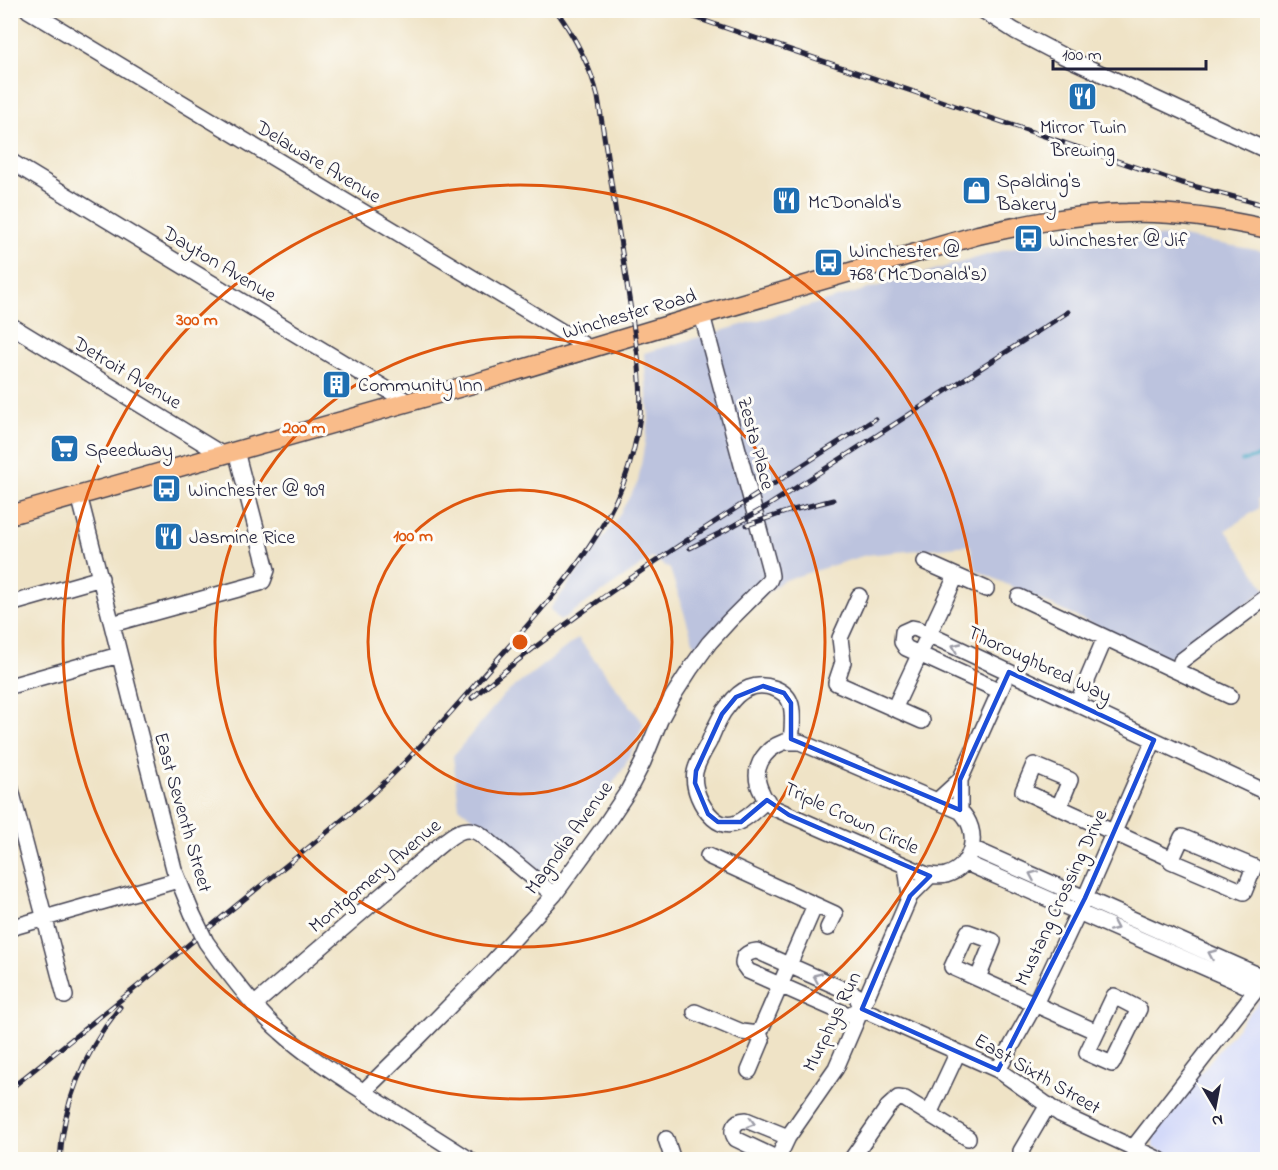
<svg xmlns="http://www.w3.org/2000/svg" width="1278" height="1170" font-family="'Indie Flower',sans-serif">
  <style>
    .built { fill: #d3d9f9 }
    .industrial { fill: #bcc3de }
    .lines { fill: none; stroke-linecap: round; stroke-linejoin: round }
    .stream { stroke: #49aec8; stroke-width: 3 }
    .minor-casing { stroke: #413f50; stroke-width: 18 }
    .major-casing { stroke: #413f50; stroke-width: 21 }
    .minor { stroke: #fff; stroke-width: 15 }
    .major { stroke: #f9bc8a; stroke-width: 18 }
    .rail-casing { stroke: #22223b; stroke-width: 5 }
    .rail { stroke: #fdfcf7; stroke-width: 3; stroke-dasharray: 9; stroke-linecap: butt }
    .minor-bridge-casing { stroke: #413f50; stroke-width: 18; stroke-linecap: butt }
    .minor-bridge { stroke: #fff; stroke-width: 15 }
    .oneway { stroke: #9c9ca7 }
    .marked { fill: none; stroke: #1d4ed8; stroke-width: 4.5; stroke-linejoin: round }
    .ring { fill: none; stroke: #de560e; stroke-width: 3 }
    .labels { text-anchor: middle; stroke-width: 6; stroke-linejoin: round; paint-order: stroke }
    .poi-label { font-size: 20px; fill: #22223b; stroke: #fdfcf7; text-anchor: start }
    .street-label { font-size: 20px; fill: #22223b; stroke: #fdfcf7 }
    .centre { fill: #de560e; stroke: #fdfcf7; stroke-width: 3 }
    .ring-label { font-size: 18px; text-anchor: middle; font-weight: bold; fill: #de560e; stroke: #fdfcf7; stroke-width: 6; stroke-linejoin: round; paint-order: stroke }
  </style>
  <rect width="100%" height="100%" fill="#fdfcf7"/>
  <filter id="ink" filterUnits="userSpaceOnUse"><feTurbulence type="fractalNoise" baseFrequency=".0167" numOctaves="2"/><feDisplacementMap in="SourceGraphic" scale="12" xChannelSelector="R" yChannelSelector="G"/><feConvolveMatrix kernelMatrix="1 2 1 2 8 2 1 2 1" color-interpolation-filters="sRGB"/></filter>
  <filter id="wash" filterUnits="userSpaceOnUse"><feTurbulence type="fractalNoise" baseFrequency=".008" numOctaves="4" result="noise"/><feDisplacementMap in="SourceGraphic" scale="24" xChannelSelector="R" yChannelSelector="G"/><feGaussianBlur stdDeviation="1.35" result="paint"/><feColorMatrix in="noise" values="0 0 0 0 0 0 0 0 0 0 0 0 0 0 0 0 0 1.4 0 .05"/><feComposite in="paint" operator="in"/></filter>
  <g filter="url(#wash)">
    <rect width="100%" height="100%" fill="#efe3c6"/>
    <path class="built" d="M1267 991V1159H1179L1153 1148V1131Z"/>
    <path class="industrial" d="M1110 236 1182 237 1267 252V497L1257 499 1259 508 1226 530 1266 590 1167 659 976 570 970 545 866 555 782 581 696 650 670 569 652 558 560 621 550 609 615 522 638 482 649 419 644 353 1015 247 1065 240Z
      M578 638 644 724 625 766 547 878 459 807 453 756 504 695Z"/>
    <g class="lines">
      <path class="stream" d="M1242 461 1268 454"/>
    </g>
  </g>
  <g filter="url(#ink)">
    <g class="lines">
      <defs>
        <path id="minor" d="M28 10 589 348
          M982 10 1015 31 1061 55 1268 151
          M10 161 408 402
          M10 325 223 455
          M79 495 174 869 192 913
          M925 562 986 589
          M859 596 840 638 843 662 836 683 922 721
          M1019 597 1230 696
          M10 604 101 578
          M112 624 260 583 263 581 267 570 236 451
          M1181 661 1268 596
          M10 686 119 655
          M1000 691 906 648 902 642 903 632 912 628 917 629 1268 793
          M1077 704 1105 638
          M894 709 956 576
          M784 742H800L960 811C981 830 974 867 946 875 940 877 933 875 927 875L774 808C770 804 764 799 762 793 750 771 762 750 784 742Z
          M960 780 1004 682
          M10 786 65 996
          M767 800C751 813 733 836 713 818 701 807 692 787 695 772 697 762 704 751 709 742 714 730 719 716 728 706 733 699 741 691 749 688 764 682 787 689 791 705 794 717 792 730 791 742
          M937 801 960 780V811
          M1059 807 1070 780 1034 765 1023 791 1172 859 1171 861 1244 892 1254 867 1182 837 1172 859
          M972 848 1265 978
          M708 856 835 914 828 928
          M964 862 1256 990
          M906 866 910 896 931 875
          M10 928 178 880
          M224 967C242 990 259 1013 281 1032 305 1054 332 1071 358 1088 395 1113 433 1136 470 1160
          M978 978 993 941 968 932 952 967 1097 1032
          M1114 996 1139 1009 1112 1064 1087 1053Z
          M254 1005 434 850C447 840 463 822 480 834L554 895
          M862 1009 848 1015 748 971 743 964C743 955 748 952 757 951L856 995 862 1009 998 1070 1060 1114 1160 1160
          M695 1012 742 1032 759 1034
          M998 1070 1035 1004 1085 898 1154 740
          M749 1071 762 1040 759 1034 815 905
          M363 1092 420 1036 489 966 554 895 606 824 628 791 643 762 660 720 673 696 691 668 709 643 730 620 769 581 771 576 770 570 702 315
          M929 1114 958 1052
          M666 1139 673 1160
          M1133 1148 1260 985
          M778 1158 788 1137 836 1068 910 896
          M780 1160 736 1139C729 1130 735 1120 746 1120L788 1137
          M851 1160 888 1107 898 1098 905 1099 968 1138
          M1023 1160 1021 1151 1048 1105"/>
        <path id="major" d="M10 515 476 383 688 319 978 235C1027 224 1076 214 1127 213 1174 211 1222 219 1268 229"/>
      </defs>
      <use href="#minor" class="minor-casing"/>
      <use href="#major" class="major-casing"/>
      <use href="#minor" class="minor"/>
      <use href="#major" class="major"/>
      <defs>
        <path id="rail" d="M673 10 1182 183 1268 206
          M747 525 789 511 833 500
          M690 548 724 531 766 507 1068 312
          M472 698C535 644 602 597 671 551 738 506 806 463 875 419
          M10 1089C90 1025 169 961 248 896 289 863 332 830 372 794 416 754 455 707 495 662 543 608 595 553 623 484 631 463 637 439 640 416 642 397 640 376 638 356L598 97C590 65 575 37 556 10
          M60 1160C63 1103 85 1051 120 1007"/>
      </defs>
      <use href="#rail" class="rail-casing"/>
      <use href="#rail" class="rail"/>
      <defs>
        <path id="minor-bridge" d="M192 913 206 942 224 967"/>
      </defs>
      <use href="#minor-bridge" class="minor-bridge-casing"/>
      <use href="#minor-bridge" class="minor-bridge"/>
    </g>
    <defs><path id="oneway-chevron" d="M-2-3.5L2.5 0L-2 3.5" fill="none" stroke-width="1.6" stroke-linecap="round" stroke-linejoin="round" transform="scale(1.5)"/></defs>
    <g class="oneway">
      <use href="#oneway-chevron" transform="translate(956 647) rotate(-155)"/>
      <use href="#oneway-chevron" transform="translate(1033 875) rotate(-156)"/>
      <use href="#oneway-chevron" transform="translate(1114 927) rotate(24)"/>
      <use href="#oneway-chevron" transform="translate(1212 954) rotate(-156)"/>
      <use href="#oneway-chevron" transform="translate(817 977) rotate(-156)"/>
      <use href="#oneway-chevron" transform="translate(751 1123) rotate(16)"/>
    </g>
  </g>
  <path class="marked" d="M1009 672 1154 740 1085 898 998 1070 862 1009 910 896 930 876 789 815 767 800 741 822H718L708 814 695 783 696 771 722 714 736 697 763 686 784 693 791 703V739L960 810V780Z"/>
  <g class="ring">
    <circle cx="520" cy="642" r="152"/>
    <circle cx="520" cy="642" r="305"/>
    <circle cx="520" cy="642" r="457"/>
  </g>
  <defs>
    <symbol id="restaurant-square" viewBox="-11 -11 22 22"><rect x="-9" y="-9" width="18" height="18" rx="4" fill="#1f6fb2" stroke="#fdfcf7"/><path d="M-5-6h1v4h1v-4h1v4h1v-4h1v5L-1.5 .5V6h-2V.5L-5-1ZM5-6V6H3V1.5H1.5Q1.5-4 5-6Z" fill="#fff"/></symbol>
    <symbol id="shop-square" viewBox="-11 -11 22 22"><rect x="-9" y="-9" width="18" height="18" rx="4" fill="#1f6fb2" stroke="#fdfcf7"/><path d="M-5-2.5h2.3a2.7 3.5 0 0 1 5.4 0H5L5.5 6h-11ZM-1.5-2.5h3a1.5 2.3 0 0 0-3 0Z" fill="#fff"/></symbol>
    <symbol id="bus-square" viewBox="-11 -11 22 22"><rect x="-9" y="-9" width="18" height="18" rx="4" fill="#1f6fb2" stroke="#fdfcf7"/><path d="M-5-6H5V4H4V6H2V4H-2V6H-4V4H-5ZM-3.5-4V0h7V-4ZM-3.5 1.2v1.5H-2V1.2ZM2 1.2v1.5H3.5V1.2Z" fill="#fff"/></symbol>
    <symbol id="building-square" viewBox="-11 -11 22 22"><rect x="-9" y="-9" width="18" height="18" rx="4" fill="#1f6fb2" stroke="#fdfcf7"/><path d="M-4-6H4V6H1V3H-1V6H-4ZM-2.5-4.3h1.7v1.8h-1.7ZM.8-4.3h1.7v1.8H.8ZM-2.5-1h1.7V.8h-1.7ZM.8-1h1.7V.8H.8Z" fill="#fff"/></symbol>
    <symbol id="supermarket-square" viewBox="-11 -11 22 22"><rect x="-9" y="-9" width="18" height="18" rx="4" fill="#1f6fb2" stroke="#fdfcf7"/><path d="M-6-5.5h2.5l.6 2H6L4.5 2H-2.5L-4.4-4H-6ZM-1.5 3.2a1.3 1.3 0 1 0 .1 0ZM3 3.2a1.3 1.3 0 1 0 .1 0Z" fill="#fff"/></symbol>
  </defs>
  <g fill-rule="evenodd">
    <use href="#restaurant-square" x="1066" y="80" width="33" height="33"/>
    <use href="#shop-square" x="960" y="174" width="33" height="33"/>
    <use href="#restaurant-square" x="770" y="184" width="33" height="33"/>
    <use href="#bus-square" x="1012" y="222" width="33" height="33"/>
    <use href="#bus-square" x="812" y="246" width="33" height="33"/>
    <use href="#building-square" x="320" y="368" width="33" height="33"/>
    <use href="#supermarket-square" x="48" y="432" width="33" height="33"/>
    <use href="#bus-square" x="150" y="472" width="33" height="33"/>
    <use href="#restaurant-square" x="152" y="520" width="33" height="33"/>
  </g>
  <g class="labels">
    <g class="poi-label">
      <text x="1083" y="133" text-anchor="middle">Mirror Twin<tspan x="1083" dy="23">Brewing</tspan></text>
      <text x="997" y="187">Spalding's<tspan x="997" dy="23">Bakery</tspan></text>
      <text x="808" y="208">McDonald's</text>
      <text x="1049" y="246">Winchester @ Jif</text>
      <text x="849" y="257">Winchester @<tspan x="849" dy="23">768 (McDonald's)</tspan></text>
      <text x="358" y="391">Community Inn</text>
      <text x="85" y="456">Speedway</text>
      <text x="188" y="496">Winchester @ 909</text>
      <text x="189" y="543">Jasmine Rice</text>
    </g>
    <g class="street-label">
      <text transform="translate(319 161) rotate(31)" y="7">Delaware Avenue</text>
      <text transform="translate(220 263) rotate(31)" y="7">Dayton Avenue</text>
      <text transform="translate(629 313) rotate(-16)" y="7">Winchester Road</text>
      <text transform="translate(128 372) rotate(31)" y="7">Detroit Avenue</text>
      <text transform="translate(757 443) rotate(75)" y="7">Zesta Place</text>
      <text transform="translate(1040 663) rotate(25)" y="7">Thoroughbred Way</text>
      <text transform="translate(184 812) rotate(74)" y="7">East Seventh Street</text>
      <text transform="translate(852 817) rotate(25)" y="7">Triple Crown Circle</text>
      <text transform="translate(568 837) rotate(-54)" y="7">Magnolia Avenue</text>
      <text transform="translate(374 875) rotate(-40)" y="7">Montgomery Avenue</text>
      <text transform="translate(1060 897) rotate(-65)" y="7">Mustang Crossing Drive</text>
      <text transform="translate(831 1021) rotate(-64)" y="7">Murphys Run</text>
      <text transform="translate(1038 1073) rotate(30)" y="7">East Sixth Street</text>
    </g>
  </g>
  <circle cx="520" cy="642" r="9" class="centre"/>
  <g class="ring-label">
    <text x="197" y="325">300 m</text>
    <text x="304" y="433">200 m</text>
    <text x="413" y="541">100 m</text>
  </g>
  <rect width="1278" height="1170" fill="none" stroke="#fdfcf7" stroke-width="36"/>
  <g transform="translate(1215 1107) rotate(170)" stroke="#fdfcf7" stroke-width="4.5" paint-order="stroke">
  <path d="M0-4.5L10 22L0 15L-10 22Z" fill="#22223b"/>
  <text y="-9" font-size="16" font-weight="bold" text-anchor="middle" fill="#22223b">N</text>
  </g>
  <path d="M1053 60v9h153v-9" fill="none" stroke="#22223b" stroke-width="3"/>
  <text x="1062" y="60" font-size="18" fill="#22223b" stroke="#fdfcf7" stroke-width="4.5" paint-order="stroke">100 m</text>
</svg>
